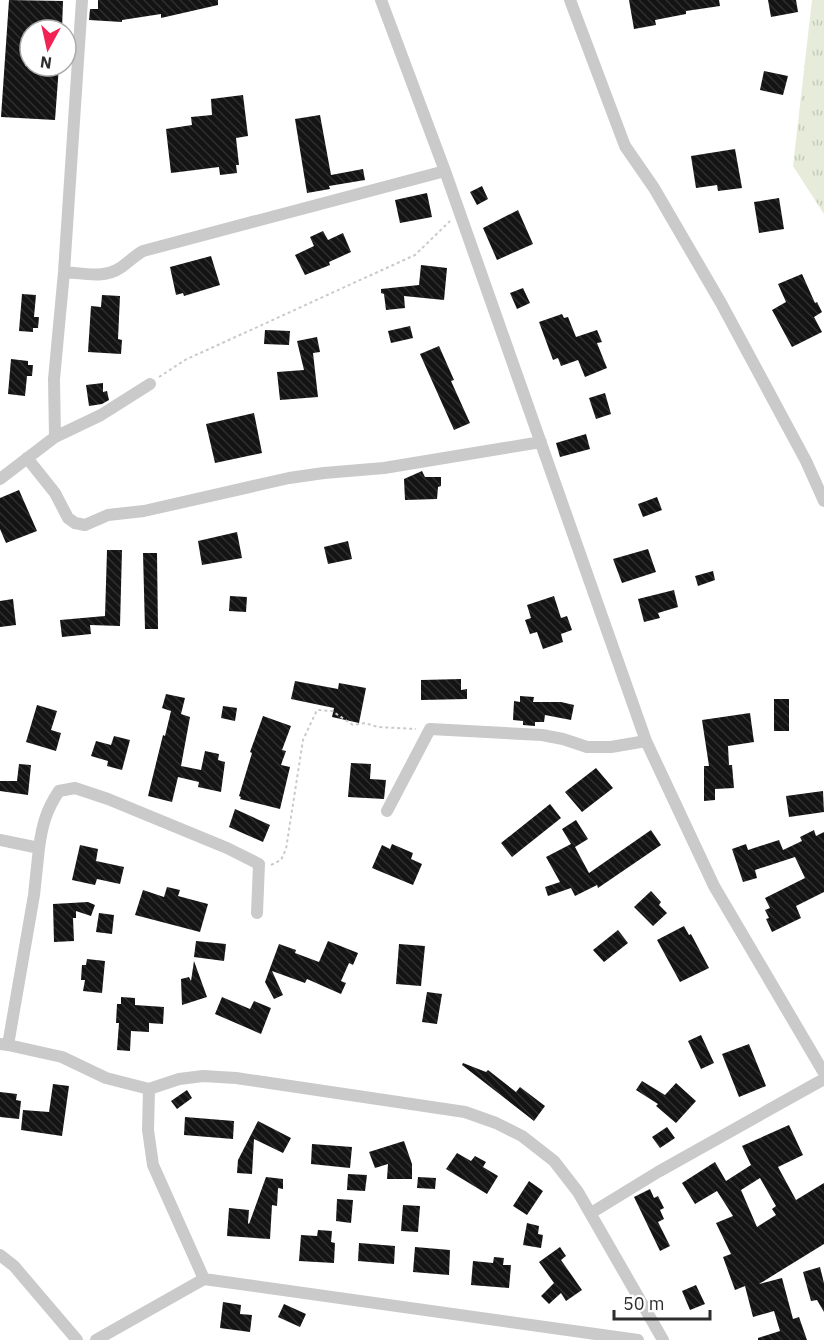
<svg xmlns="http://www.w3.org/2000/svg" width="824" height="1340" font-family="'IBM Plex Sans',sans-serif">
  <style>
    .grass { fill: url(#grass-tufts) }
    .building { fill: url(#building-back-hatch); fill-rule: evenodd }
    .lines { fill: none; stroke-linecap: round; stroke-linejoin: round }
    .path { stroke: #cacaca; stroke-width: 2; stroke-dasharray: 3 3; stroke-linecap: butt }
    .minor { stroke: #cacaca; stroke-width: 12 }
  </style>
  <defs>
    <pattern id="grass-tufts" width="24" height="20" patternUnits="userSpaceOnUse" patternTransform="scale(1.5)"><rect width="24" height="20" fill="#e6ecd9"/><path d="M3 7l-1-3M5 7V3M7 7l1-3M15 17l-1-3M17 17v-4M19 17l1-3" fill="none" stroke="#c6cbbb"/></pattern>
    <pattern id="building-back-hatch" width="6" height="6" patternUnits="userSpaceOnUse" patternTransform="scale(1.5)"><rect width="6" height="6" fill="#141414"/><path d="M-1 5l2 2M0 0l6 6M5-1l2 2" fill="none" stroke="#2e2e2e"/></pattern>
  </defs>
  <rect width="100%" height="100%" fill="#fff"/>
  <path class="grass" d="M812 0H824V214L793 166Z"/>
  <path class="building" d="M9 0 63 1 62 30H27L25 66H59L55 120 1 117Z
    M98 0H218V5L161 18V14L122 20V22L89 20 90 9H98Z
    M629 0H719L720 6 686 11V14L655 20 656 25 634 29Z
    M768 0H796L798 12 771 17Z
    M764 71 788 76 783 95 760 90Z
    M243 95 248 136 236 138 239 165H236L237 173 220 175 219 167 171 173 166 129 192 125 191 117 212 115 211 99Z
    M320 115 331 175 363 169 365 180 329 186 330 189 307 193 295 119Z
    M735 149 742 188 718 191 717 185 696 188 691 156Z
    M482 186 488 199 477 205 470 192Z
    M427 193 432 217 400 223 395 200Z
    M779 198 784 229 759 233 754 202Z
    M518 210 533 244 497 260 483 228Z
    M323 231 328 240 343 233 351 252 329 262 330 265 305 275 295 255 314 246 310 237Z
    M211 256 220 285 184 296 183 293 176 295 170 267Z
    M421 265 447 268 444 300 404 296 405 308 386 310 384 294 381 293V289L419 285Z
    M802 274 815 303 817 302 822 312 814 317 822 332 792 347 772 310 786 302 778 284Z
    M523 288 530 303 517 309 510 293Z
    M22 294 36 295 34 317H39L38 328H33V332L19 331Z
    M102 295 120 296 118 339 122 340 121 354 88 352 91 306 101 307Z
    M562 314 564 318 568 317 576 337 597 330 602 342 597 343 607 368 585 377 578 360 561 366 558 358 553 360 539 322Z
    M410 326 413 338 391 343 388 331Z
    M265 330 290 331 289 345 264 344Z
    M317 337 320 352 313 353 318 397 280 400 277 372 304 370 297 341Z
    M439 346 454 380 451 381 470 423 454 430 420 354Z
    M11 359 28 361V365H33L32 376H27L25 396 8 394Z
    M103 383V392L107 391 109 400 102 404 89 406 86 385Z
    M605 393 611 414 596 419 589 398Z
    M254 413 262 453 215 463 206 424Z
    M586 434 590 449 560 457 556 443Z
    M422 471 425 477H441V486L438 487 437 499 405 500 404 479Z
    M19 490 37 531 6 543 0 529V498Z
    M657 497 662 510 643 517 638 504Z
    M237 532 242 558 202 565 198 541Z
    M348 541 352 559 328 564 324 547Z
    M648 549 656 572 622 583 613 559Z
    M107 550H122L120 626 90 625 91 634 62 637 60 620 105 616Z
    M143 553H157L158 629H145Z
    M713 571 715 580 698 586 695 576Z
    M674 590 678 607 658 613 660 618 644 622 638 599Z
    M230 596 247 597 246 612 229 611Z
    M554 596 561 618 567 616 572 630 561 634 563 642 543 649 537 632 530 634 525 620 531 618 527 605Z
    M13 599 16 625 0 627V601Z
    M461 679V690L467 689V699L421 700V680Z
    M295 681 338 689 339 683 366 688 359 723 332 717 334 708 291 699Z
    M166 694 185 698 181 714 190 717 181 766 201 770 205 751 219 754 218 760 225 762 221 792 198 787 199 782 178 777 172 802 148 796 163 735 165 736 171 711 162 708Z
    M520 696 534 697 533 702H561L574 705 571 720 545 715 544 722H535V726L523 725V721L513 720 514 701 520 702Z
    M774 699H789V731H774Z
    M37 705 57 711 51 730 61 733 56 751 26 742Z
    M223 706 237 708 235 721 221 718Z
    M750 713 754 742 728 746 729 765H732L734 788 715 789V800L704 801V766H709L702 720Z
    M263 716 291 726 282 750 286 751 281 765 290 767 280 809 240 799 241 797 239 796 252 753 250 752Z
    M114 736 130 740 122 770 107 766 108 761 91 756 96 741 111 745Z
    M351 763 371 764 370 779 386 780 384 799 348 797Z
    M19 764 31 765 28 795 0 791V781H17Z
    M596 768 613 788 582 812 565 792Z
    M823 791 824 812 789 817 786 796Z
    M550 804 561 818 512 857 501 843Z
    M235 809 270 825 263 842 229 827Z
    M576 820 588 839 575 847 589 873 651 830 661 845 598 888 597 885 575 896 571 888 548 896 545 887 560 882 546 857 571 844 562 829Z
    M814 830 816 836 824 832V892L796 906 801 918 772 932 766 919 769 918 765 910 770 908 765 898 805 878 795 857 755 870 757 878 743 882 732 849 746 844 748 850 779 840 783 850 802 841 800 837Z
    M392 844 413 853 411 859 422 864 413 885 372 868 382 845 390 849Z
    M80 845 98 849 96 861 124 867 120 884 97 879 95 885 72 880Z
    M167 887 180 890 178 896 208 904 200 932 135 915 143 890 164 897Z
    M651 891 661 902 659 905 667 913 653 926 634 907Z
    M88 902 95 905 91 916 76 911V918H73L74 941 54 942 53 904Z
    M99 913 114 915 112 934 96 932Z
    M684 926 689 935 691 934 709 968 680 982 657 940Z
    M618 930 628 943 604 962 593 950Z
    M196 941 226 944 224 961 194 957Z
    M328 941 358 953 353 965 349 963 341 981 346 983 341 994 307 979 305 983 272 971 283 995 274 999 265 982 279 944 296 950 295 953 319 962Z
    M399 944 425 946 421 986 396 984Z
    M87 959 105 961 102 993 83 991 85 980H81L82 965H86Z
    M194 961 207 997 182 1005 181 979 189 977 191 981Z
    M427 992 442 994 437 1024 422 1022Z
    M121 997 135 998V1005L164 1007 163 1024 149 1023V1032L131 1031 130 1051 117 1050 119 1023H116L117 1004H121Z
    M222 997 250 1009 254 1001 271 1008 261 1034 215 1014Z
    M701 1035 714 1063 701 1069 688 1041Z
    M749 1044 766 1086 739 1097 722 1054Z
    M463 1063 486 1072 488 1070 516 1092 520 1087 545 1106 534 1121 462 1065Z
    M642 1081 665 1095 676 1083 696 1101 676 1123 656 1106 658 1104 636 1090Z
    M53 1084 69 1086 62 1136 21 1130 23 1110 49 1112Z
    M187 1090 192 1098 177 1109 171 1101Z
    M0 1092 17 1094 16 1100 21 1101 19 1119 0 1117Z
    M185 1117 234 1121 233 1139 184 1135Z
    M258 1121 291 1138 283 1153 254 1139 252 1174 237 1173 238 1160Z
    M789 1125 803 1155 778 1167 796 1200 824 1183V1244L759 1284 782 1278 793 1319 799 1317 807 1340H758V1338L780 1331 774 1311 753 1317 745 1286 735 1290 723 1257 731 1254 716 1223 733 1216 717 1191 695 1204 682 1183 715 1162 726 1181 751 1165 742 1146ZM760 1178 776 1206 772 1209 776 1215 757 1227 741 1190Z
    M667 1127 675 1138 660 1148 652 1137Z
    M404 1141 412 1164V1179H387L388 1164 375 1168 369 1152Z
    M312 1144 352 1147 350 1168 311 1164Z
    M457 1153 471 1161 475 1156 486 1162 483 1167 498 1176 487 1194 446 1169Z
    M348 1174 367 1175 365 1191 347 1190Z
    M266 1177 283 1179V1189L278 1188 277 1206 272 1205 270 1239 227 1236 229 1208 249 1210 248 1223 249 1224Z
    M418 1177 436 1178 435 1189 417 1188Z
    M529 1181 543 1191 527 1215 513 1206Z
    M650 1189 654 1198 658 1196 664 1208 660 1210 664 1219 658 1222 670 1246 660 1251 634 1197Z
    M337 1199 353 1200 351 1223 336 1221Z
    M403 1205 420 1206 418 1232 401 1231Z
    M527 1223 539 1226 538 1234 543 1235 541 1248 523 1245Z
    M318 1230 332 1231 331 1242 335 1243 334 1263 299 1261 301 1235 317 1236Z
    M359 1243 395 1246 394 1264 358 1261Z
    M415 1247 450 1250 449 1275 413 1272Z
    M560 1247 566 1256 561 1260 582 1290 566 1301 561 1293 549 1304 541 1296 554 1283 539 1262Z
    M494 1257 504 1258 503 1265H511L509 1288 471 1285 473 1261 493 1263Z
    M820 1267 824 1283V1312L817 1300 811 1301 803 1272Z
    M696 1285 705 1304 690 1310 682 1291Z
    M223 1302 241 1305 240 1314 252 1315 250 1332 220 1328Z
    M284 1304 306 1314 300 1327 278 1317Z"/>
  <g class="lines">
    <path class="path" d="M159 377 185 360 415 255 450 221
      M271 865 281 860 286 849 303 740 317 710 332 711 353 725 365 723 378 727 416 729"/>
    <path class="minor" d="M381 0 445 171 646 741 714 886 824 1073
      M570 0 625 146 654 188 721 303 806 461 824 501
      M64 272C82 273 104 279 120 268 128 263 134 256 143 251L445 171
      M55 437 101 415 150 384
      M27 458 55 493 68 518 75 523 85 525 108 515 144 511 289 478 324 473 384 468 541 442
      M0 479 55 437 54 379 64 272 82 0
      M387 811 430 729 542 735 563 739 587 747H611L646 741
      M0 840 39 848 34 895 8 1045 0 1044
      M39 848C42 826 46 810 59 791L75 788 108 799 227 848 259 864 257 913
      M8 1045 62 1057 106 1078 149 1089 179 1079 203 1076 236 1078 465 1112 496 1123 522 1136 554 1161 578 1192 663 1340
      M149 1089 148 1130 153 1165 204 1279 638 1340
      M591 1213 658 1172 824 1079
      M0 1255 14 1266 77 1340
      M96 1340 204 1279"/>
  </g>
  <g transform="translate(48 48) rotate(188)"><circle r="28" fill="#ffffff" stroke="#ababab" stroke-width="1.5"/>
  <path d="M0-4.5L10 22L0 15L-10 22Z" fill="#f12354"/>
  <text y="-9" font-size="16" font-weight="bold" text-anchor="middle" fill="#2d2d2d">N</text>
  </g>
  <path d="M614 1310v9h96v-9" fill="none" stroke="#2d2d2d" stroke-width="3"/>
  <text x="623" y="1310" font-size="18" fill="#2d2d2d" stroke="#ffffff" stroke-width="4.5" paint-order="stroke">50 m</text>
</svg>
